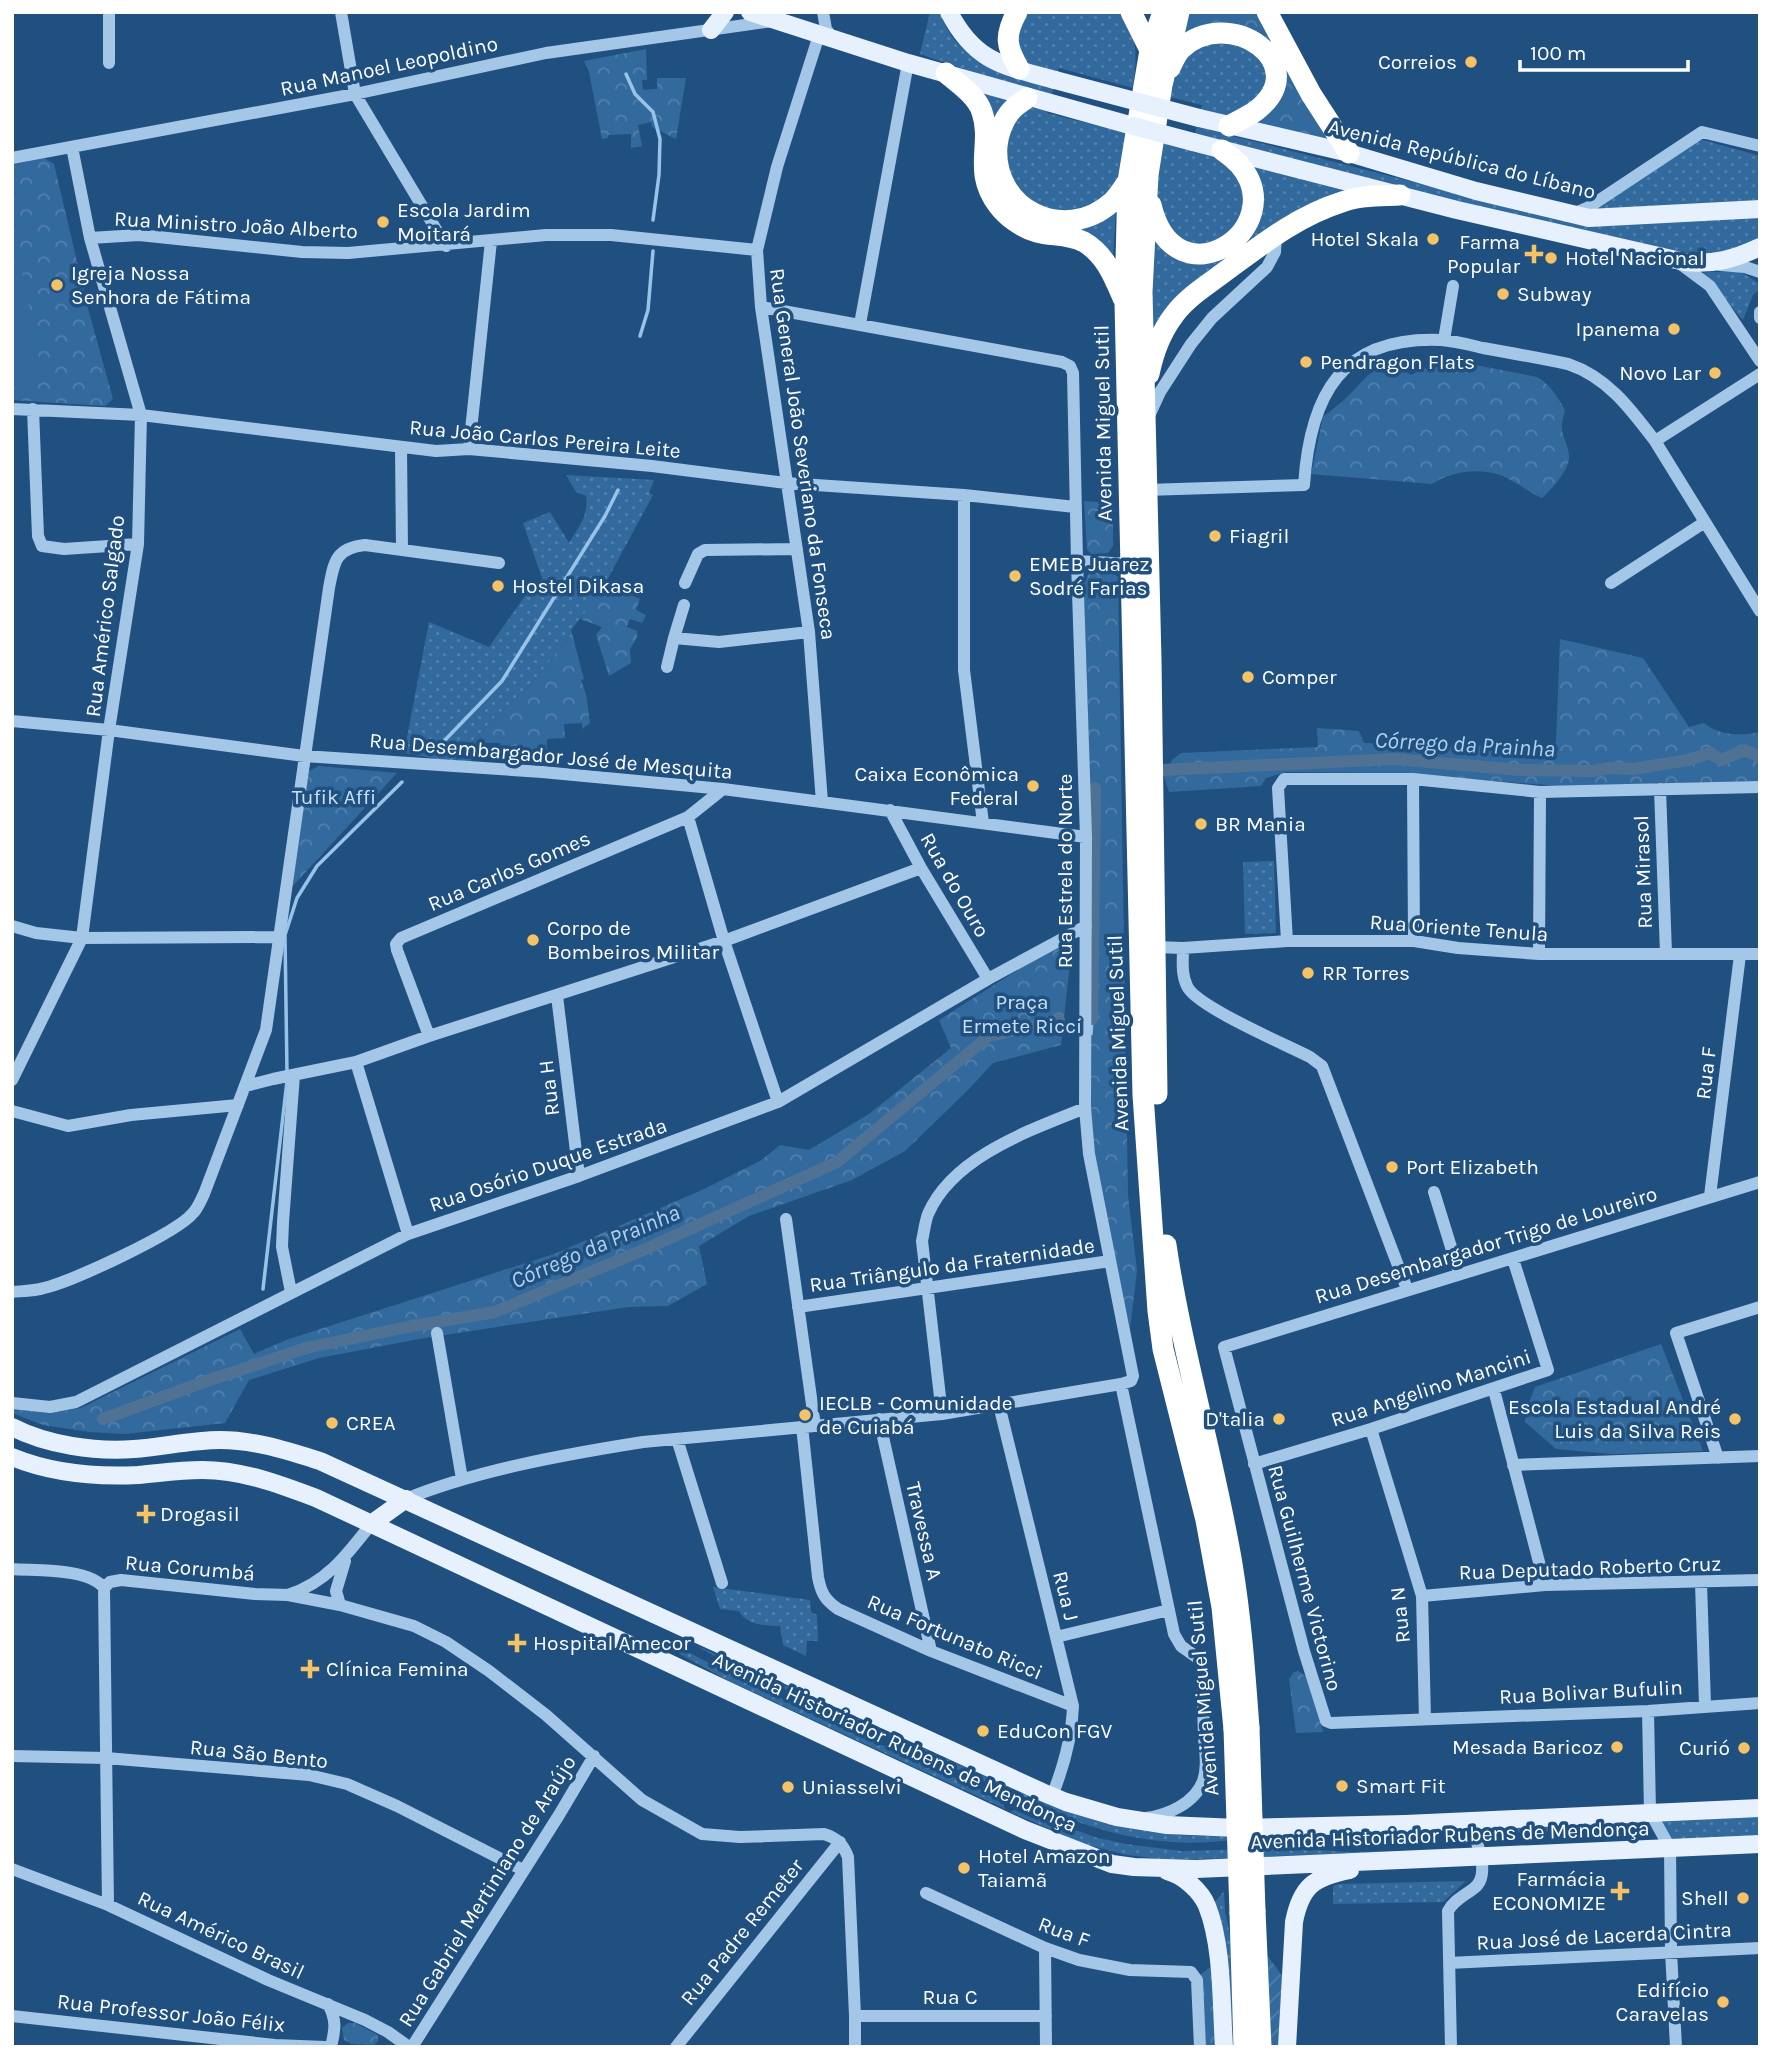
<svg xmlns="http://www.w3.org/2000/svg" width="1772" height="2059" font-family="Karla,sans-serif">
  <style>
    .grass { fill: url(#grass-dots) }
    .forest { fill: url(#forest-crowns) }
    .garden { fill: url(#garden-furrows) }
    .pitch { fill: #336a9d }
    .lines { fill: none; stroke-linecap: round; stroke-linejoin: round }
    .stream { stroke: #98c3e9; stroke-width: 3.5 }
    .canal { stroke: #4f7294; stroke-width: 12 }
    .minor { stroke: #a5c7e7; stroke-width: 12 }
    .major { stroke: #e7f1fd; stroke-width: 18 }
    .highway { stroke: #fff; stroke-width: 21 }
    .major-bridge { stroke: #e7f1fd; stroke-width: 18 }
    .highway-bridge { stroke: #fff; stroke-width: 21 }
    .poi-dot { fill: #f5c265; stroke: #20507f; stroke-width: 2.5 }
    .labels { text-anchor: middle; stroke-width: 7; stroke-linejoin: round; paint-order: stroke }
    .poi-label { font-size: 21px; fill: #fff; stroke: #20507f; text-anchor: start }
    .street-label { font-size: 21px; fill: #fff; stroke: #20507f }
    .park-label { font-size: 21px; fill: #c8e0f6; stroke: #20507f }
    .water-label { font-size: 23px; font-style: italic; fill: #b0d1ef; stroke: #20507f }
  </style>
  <defs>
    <pattern id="grass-dots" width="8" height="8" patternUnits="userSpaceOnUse" patternTransform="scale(1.75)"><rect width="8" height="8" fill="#336a9d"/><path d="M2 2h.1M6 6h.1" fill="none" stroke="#5280ac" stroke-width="1.8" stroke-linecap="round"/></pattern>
    <pattern id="forest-crowns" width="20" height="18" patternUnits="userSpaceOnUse" patternTransform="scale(1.75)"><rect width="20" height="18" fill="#336a9d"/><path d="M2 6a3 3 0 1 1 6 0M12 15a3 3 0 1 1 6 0" fill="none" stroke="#5280ac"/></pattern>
    <pattern id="garden-furrows" width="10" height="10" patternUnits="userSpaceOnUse" patternTransform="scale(1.75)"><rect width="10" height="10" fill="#336a9d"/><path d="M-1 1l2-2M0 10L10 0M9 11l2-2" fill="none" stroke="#5280ac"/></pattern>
  </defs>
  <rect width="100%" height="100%" fill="#20507f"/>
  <path class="grass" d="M930 12H940C956 64 1008 75 1054 87L1051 96 1004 83 920 54Z
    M1026 12H1124C1138 41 1137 57 1133 88L1059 68 1057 74C1019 64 1002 51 1026 12Z
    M1235 39 1263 56 1268 81 1254 104 1226 117 1201 111 1202 105 1169 97C1179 48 1188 47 1235 39Z
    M968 85 1013 100 993 132 1025 216 1116 207 1113 260 1018 219Z
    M1027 108 1048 109 1047 113 1126 133 1116 186 1086 213H1046L1004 176 1005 135Z
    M1197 127 1570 222 1760 214V238L1719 255 1666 253 1194 136Z
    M1703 140 1760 156V200L1590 210 1693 142Z
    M1162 143 1215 153 1242 179 1244 220 1218 247 1182 246 1154 199Z
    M1247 160 1359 192 1328 199 1151 335 1153 234 1165 248 1242 244Z
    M1708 272H1741L1760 284V289L1753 295 1743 320 1702 273Z
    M566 475 654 480 649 493 653 495 600 593 571 630 568 640 527 688 495 717 454 762 404 753 429 622 489 647 529 590 536 589 542 578 523 523 550 512 569 543C579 526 589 516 586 496L576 492Z
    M1274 861 1276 933 1245 934 1243 862Z
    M713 1587 810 1600 811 1612 817 1615 818 1641H807L806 1656 783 1645 780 1626C766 1626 746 1625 739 1611L720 1609Z
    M693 1644 1013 1789 1007 1792C990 1785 976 1774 958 1770L716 1657Z
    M684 1650C788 1705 896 1750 1002 1800L1005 1809 725 1679 678 1653Z
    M1020 1792C1070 1814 1124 1831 1180 1835 1208 1837 1237 1836 1266 1835 1248 1837 1230 1841 1211 1842 1144 1847 1082 1826 1021 1800Z
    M1015 1810 1032 1818 1038 1817 1098 1838 1126 1844 1181 1851 1285 1848 1349 1852 1412 1851 1170 1860 1127 1855 1084 1844 1010 1812Z
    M1760 1817V1837L1672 1840 1660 1823 1668 1820Z
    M1634 1822V1828L1506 1833 1501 1827Z
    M1466 1881 1443 1902 1333 1904V1886L1339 1884Z
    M1224 1891 1225 1911 1232 1944 1235 2047H1229L1215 1902Z"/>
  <path class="forest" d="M1190 12H1255L1329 141 1250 123 1267 108 1273 49 1182 39Z
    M646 49 647 80H642L643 90 657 89V78H686L676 139 652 127 651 122 638 125 642 146 631 148V134L608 135V138L602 139 589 72 584 61Z
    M44 158 54 164 89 312 113 399 105 406 12 400V165Z
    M1465 363 1537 377C1550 384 1559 398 1565 411 1557 434 1566 435 1569 455 1571 468 1551 490 1542 498 1529 492 1516 482 1503 476 1481 467 1451 471 1432 484L1311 474 1323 417C1330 411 1337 406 1344 400 1367 380 1377 352 1411 375L1422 369Z
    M1084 501 1113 503V546L1108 553 1092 554 1087 550Z
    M1105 567 1118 577 1128 1195 1137 1271 1130 1329 1090 1134 1092 854 1084 584C1088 573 1092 568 1105 567Z
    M605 584 640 599 636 610 646 615 642 623 630 619 627 627 637 631V638L630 649 631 663 609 676 596 635 602 627 580 619Z
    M571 630 584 679 581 680 586 694 590 723 582 729V723L564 724 565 738 547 739 546 764 504 760 500 743H486L481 738 473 747 478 752 469 763 455 762 495 717 527 688 568 640Z
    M1560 639 1643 658 1689 727 1704 723C1720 736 1740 736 1760 732V781L1560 786 1384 773 1286 772 1266 778 1261 786 1169 792 1164 777 1172 760 1181 753 1318 747 1317 728 1359 731 1364 743 1534 747 1556 742Z
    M319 766 397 773 291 888 309 771Z
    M1057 945H1072L1061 1045 993 1063 968 1090 905 1151 852 1180 749 1216 699 1246 707 1284 668 1306 628 1307 419 1339 319 1358 249 1380 225 1423 125 1434 89 1432 43 1425 12 1413V1409L51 1413 81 1408 240 1329 254 1354 286 1340 554 1254 702 1190 760 1161 780 1145 809 1150 869 1114 951 1048 939 1020Z
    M1661 1344 1703 1451 1612 1454 1556 1449 1525 1422 1527 1408 1535 1387Z
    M1298 1671 1307 1677 1323 1732 1296 1733 1289 1679 1294 1672Z
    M1213 1965 1220 2047H1206L1201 1974Z
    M348 2023H355L378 2035V2041L374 2045 352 2044 344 2040 342 2028Z"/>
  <path class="garden" d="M1267 1955 1283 1977 1281 2047H1268Z"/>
  <path class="pitch" d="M20 262 42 373 12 379V264Z"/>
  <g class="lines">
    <path class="stream" d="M626 74 635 94 653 112 660 139 659 175 653 220
      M640 336 648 310 653 251
      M445 740 502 681 605 516 618 490
      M1091 1034 1092 1019
      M287 1073 285 935 297 898 317 866 402 782
      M263 1289 287 1081"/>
    <path class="canal" d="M1162 770 1395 759 1519 770 1593 771 1610 768 1633 769 1688 760 1710 753 1722 760 1744 750 1760 757
      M1088 1019H1092L1095 788
      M103 1419 204 1382 306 1348 407 1327 495 1312 648 1248 837 1162 989 1036 1059 1020"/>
    <path class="minor" d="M341 12 355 94 446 246
      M823 12 826 29 834 40
      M819 35 777 167 757 250 761 307 809 632 822 802
      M109 63V12
      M12 158 355 94 546 53 773 21
      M1573 214 1589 207 1702 132 1760 146
      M90 238 139 235 302 252 348 253 546 235H611L757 250
      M1679 263 1710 286 1760 361
      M1720 265 1745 267 1760 272
      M1760 312V318
      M860 324 908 63
      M1444 340 1453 286
      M12 409 141 415 436 451 469 449 652 466 786 483 964 495 1075 507
      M33 409 38 536 42 546 64 549 138 544
      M1149 416 1160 392 1191 344 1212 318 1267 267 1275 252 1276 234
      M1655 441 1760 374
      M401 447 402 549
      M469 449 491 241
      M1146 490 1304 485C1310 395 1341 336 1441 340 1455 341 1470 345 1483 348 1511 353 1539 358 1568 364 1607 377 1630 408 1655 441L1760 611
      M964 495V670L983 823
      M1077 561 1130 564
      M685 583 698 554 705 550 797 549
      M1611 583 1705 522
      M684 605 674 638 719 642 809 632
      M667 667 674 638
      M12 721 109 730 304 756 542 772 723 789 1086 837
      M1413 779 1414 941
      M1660 789 1666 953
      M890 810 921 868 988 979
      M688 817 724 941 778 1102
      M12 926 36 933 82 938 280 937
      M1287 941 1278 788 1284 779H1413L1540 792 1760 787
      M1155 947 1183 948 1287 941H1414L1458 948 1539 954H1760
      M1183 948C1183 960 1181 974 1187 986 1195 1006 1287 1045 1310 1057L1322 1066 1407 1289
      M1539 954 1540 792
      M557 996 579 1176
      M429 1036 397 950 396 944 401 938 688 817 723 789
      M356 1062 408 1234
      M12 1080 82 938 109 730 138 544 141 415 90 238 72 147
      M246 1086 273 1079 356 1062 429 1036 724 941 921 868
      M12 1111 68 1126 131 1115 238 1105
      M1760 1182 1224 1347 1304 1651 1326 1721 1331 1723 1648 1711 1760 1703
      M1434 1192 1459 1273
      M1710 1196 1740 955
      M786 1219 815 1426
      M12 1292C23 1291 34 1291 44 1288 71 1282 177 1233 193 1213 198 1208 201 1200 204 1194L266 1030 329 588C334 561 336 548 365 545L499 563
      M291 1292 282 1247 283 1222 294 1075
      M798 1307 1110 1261
      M437 1333 462 1479
      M1121 1384 1174 1634 1181 1646 1202 1661C1203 1686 1203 1712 1204 1737 1205 1751 1208 1767 1203 1781 1195 1803 1168 1815 1146 1818
      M1494 1390 1545 1585
      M12 1403 50 1407 76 1402 408 1234 579 1176 778 1102 988 979 1086 926
      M999 1405 1073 1706C1072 1738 1064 1766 1052 1796
      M942 1414 922 1241C924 1232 925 1222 928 1214 953 1156 1031 1130 1085 1108
      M879 1419 931 1651
      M802 1426 818 1577C821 1593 825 1600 838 1609L931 1651 1073 1706
      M1371 1429 1422 1596 1425 1719
      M677 1439 722 1583
      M1718 1458 1676 1333 1760 1307
      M1254 1464 1371 1429 1548 1370 1513 1259
      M1513 1465 1760 1456
      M406 1499C477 1470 567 1454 643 1442L942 1414 1121 1384 1131 1381 1133 1376 1089 1154 1085 1108 1086 837 1077 561 1073 373 1070 366 1062 362 761 307
      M12 1569C37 1571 88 1568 104 1588
      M1701 1583 1705 1705
      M104 1588 110 1582 121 1580 255 1594 288 1595 340 1605 414 1626 446 1642 489 1671 546 1715 642 1800 702 1834 740 1837 824 1834C837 1838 843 1844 848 1857L855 2016V2047
      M104 1588 108 1905
      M288 1595C327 1582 347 1555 371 1524
      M1422 1596 1545 1585 1760 1580
      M340 1605 336 1591 345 1561
      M1056 1637 1169 1610
      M1648 1711 1650 1812 1670 1848 1671 1951 1676 2047
      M12 1756 106 1758 309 1775 347 1784 397 1806 523 1870
      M12 1869 108 1905 268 1980 365 2020 388 2032 409 2047
      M926 1893 1045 1948 1079 1960 1130 1970 1191 1972 1197 1980 1200 2047
      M1045 1948 1046 2047
      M1449 1963 1760 1948
      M328 2004C337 2020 335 2030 331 2047
      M12 2016 275 2045 325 2047
      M855 2016H1046
      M412 2047 559 1815 594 1756
      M676 2047 840 1842
      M1451 2047 1448 1911C1454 1900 1464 1896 1473 1889 1493 1876 1475 1839 1470 1821"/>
    <path class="major" d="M750 12 908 63 1133 126
      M949 12C975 63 1005 66 1055 80
      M711 30 725 12
      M1199 118 1349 153 1476 191 1589 218 1760 209
      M1193 142 1457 210 1685 262C1714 265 1734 259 1760 247
      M12 1427C47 1445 95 1452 134 1449 162 1447 192 1440 220 1440 255 1440 288 1451 320 1461L1042 1792 1066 1802 1117 1817 1167 1825 1238 1828 1405 1824 1760 1808
      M12 1457C51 1473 97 1477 138 1475 160 1473 181 1470 202 1470 242 1470 279 1484 316 1498L1025 1830 1112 1864 1134 1867 1196 1869 1760 1844
      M371 1524 406 1499
      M1167 1871C1183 1875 1201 1891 1207 1906 1223 1946 1221 2004 1224 2047
      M1287 2047 1294 1922C1301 1886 1314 1877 1350 1870"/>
    <path class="highway" d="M1017 12C1004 36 1006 46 1019 69
      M1131 12 1150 50
      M1163 12 1150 50 1128 181 1125 303 1143 1095 1158 1311 1163 1349 1206 1520 1222 1607 1234 1729
      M1267 12 1311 94 1349 153
      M1170 68C1173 62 1176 54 1181 49 1229 4 1315 64 1257 110 1249 116 1238 121 1229 126
      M946 73C959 84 977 96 982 112 993 145 972 171 998 205 1007 217 1022 228 1037 232 1052 236 1069 234 1084 242 1105 254 1114 277 1123 298
      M1027 98C1022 102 1015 106 1011 111 1003 120 998 134 997 146 992 209 1064 245 1112 202 1118 197 1123 188 1128 181
      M1151 205C1175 307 1294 228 1239 164 1234 159 1228 154 1222 150
      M1149 374C1153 354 1161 332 1174 315 1186 298 1206 286 1223 273 1260 246 1297 216 1342 202 1360 195 1381 196 1400 195
      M1157 1094 1151 660 1142 292 1148 175 1162 85 1179 12
      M1166 1245C1182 1353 1214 1457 1232 1564 1241 1618 1245 1673 1249 1728
      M1255 1911 1261 2047
      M1240 1913 1244 2047"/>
    <path class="major-bridge" d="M1055 80 1199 118
      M1133 126 1193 142"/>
    <path class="highway-bridge" d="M1249 1728 1255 1911
      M1234 1729 1240 1913"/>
  </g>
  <g class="poi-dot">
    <circle cx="1471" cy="62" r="7"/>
    <circle cx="383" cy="222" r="7"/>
    <circle cx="1433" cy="239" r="7"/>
    <path d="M1530.5 243.5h7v7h7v7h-7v7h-7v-7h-7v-7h7z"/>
    <circle cx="1551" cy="258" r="7"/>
    <circle cx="57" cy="285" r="7"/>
    <circle cx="1503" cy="294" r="7"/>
    <circle cx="1674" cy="329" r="7"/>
    <circle cx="1306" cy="362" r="7"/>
    <circle cx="1715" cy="373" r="7"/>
    <circle cx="1215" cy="536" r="7"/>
    <circle cx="1015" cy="576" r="7"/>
    <circle cx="498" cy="586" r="7"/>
    <circle cx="1248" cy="677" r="7"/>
    <circle cx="1033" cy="786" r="7"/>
    <circle cx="1201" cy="824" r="7"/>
    <circle cx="533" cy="940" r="7"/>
    <circle cx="1308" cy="973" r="7"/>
    <circle cx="1392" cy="1167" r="7"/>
    <circle cx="805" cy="1415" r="7"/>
    <circle cx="1279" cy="1419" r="7"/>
    <circle cx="1735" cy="1419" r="7"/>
    <circle cx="332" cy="1423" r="7"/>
    <path d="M142.5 1503.5h7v7h7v7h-7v7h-7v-7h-7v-7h7z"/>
    <path d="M513.5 1632.5h7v7h7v7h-7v7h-7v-7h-7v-7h7z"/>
    <path d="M306.5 1658.5h7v7h7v7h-7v7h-7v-7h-7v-7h7z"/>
    <circle cx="983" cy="1731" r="7"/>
    <circle cx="1617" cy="1747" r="7"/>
    <circle cx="1744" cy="1748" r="7"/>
    <circle cx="1342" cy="1786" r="7"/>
    <circle cx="788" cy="1787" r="7"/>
    <circle cx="964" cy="1868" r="7"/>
    <path d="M1616.5 1880.5h7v7h7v7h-7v7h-7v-7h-7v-7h7z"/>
    <circle cx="1743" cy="1898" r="7"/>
    <circle cx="1723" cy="2002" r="7"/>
  </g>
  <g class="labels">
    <g class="poi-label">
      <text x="1457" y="69" text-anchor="end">Correios</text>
      <text x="397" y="217">Escola Jardim<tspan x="397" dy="24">Moitará</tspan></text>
      <text x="1419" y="246" text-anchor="end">Hotel Skala</text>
      <text x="1520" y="249" text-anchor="end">Farma<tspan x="1520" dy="24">Popular</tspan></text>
      <text x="1565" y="265">Hotel Nacional</text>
      <text x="71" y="280">Igreja Nossa<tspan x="71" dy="24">Senhora de Fátima</tspan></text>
      <text x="1517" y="301">Subway</text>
      <text x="1660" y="336" text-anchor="end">Ipanema</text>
      <text x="1320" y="369">Pendragon Flats</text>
      <text x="1701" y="380" text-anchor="end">Novo Lar</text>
      <text x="1229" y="543">Fiagril</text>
      <text x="1029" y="571">EMEB Juarez<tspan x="1029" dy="24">Sodré Farias</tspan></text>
      <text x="512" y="593">Hostel Dikasa</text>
      <text x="1262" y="684">Comper</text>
      <text x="1019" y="781" text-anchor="end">Caixa Econômica<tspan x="1019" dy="24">Federal</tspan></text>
      <text x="1215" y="831">BR Mania</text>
      <text x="547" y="935">Corpo de<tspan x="547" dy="24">Bombeiros Militar</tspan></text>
      <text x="1322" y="980">RR Torres</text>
      <text x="1406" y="1174">Port Elizabeth</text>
      <text x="819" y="1410">IECLB - Comunidade<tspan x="819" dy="24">de Cuiabá</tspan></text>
      <text x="1721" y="1414" text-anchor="end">Escola Estadual André<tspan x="1721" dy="24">Luis da Silva Reis</tspan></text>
      <text x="1265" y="1426" text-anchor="end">D'talia</text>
      <text x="346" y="1430">CREA</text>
      <text x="160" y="1521">Drogasil</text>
      <text x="533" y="1650">Hospital Amecor</text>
      <text x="326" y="1676">Clínica Femina</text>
      <text x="997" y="1738">EduCon FGV</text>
      <text x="1603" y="1754" text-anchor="end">Mesada Baricoz</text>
      <text x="1730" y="1755" text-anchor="end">Curió</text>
      <text x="1356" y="1793">Smart Fit</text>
      <text x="802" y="1794">Uniasselvi</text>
      <text x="978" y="1863">Hotel Amazon<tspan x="978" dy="24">Taiamã</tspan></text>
      <text x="1606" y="1886" text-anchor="end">Farmácia<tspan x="1606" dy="24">ECONOMIZE</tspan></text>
      <text x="1729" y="1905" text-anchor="end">Shell</text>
      <text x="1709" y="1997" text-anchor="end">Edifício<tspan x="1709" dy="24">Caravelas</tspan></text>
    </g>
    <g class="street-label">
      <text transform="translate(389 66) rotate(-12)" y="7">Rua Manoel Leopoldino</text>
      <text transform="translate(1462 159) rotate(14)" y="7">Avenida República do Líbano</text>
      <text transform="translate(236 225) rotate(3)" y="7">Rua Ministro João Alberto</text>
      <text transform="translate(1103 423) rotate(-91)" y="7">Avenida Miguel Sutil</text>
      <text transform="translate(545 439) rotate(5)" y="7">Rua João Carlos Pereira Leite</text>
      <text transform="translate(803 454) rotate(82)" y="7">Rua General João Severiano da Fonseca</text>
      <text transform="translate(105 616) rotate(-83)" y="7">Rua Américo Salgado</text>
      <text transform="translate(551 756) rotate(5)" y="7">Rua Desembargador José de Mesquita</text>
      <text transform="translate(509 871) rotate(-23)" y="7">Rua Carlos Gomes</text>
      <text transform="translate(1065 871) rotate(-90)" y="7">Rua Estrela do Norte</text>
      <text transform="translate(1643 872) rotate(-92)" y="7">Rua Mirasol</text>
      <text transform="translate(955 885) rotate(60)" y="7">Rua do Ouro</text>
      <text transform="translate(1459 928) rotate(4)" y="7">Rua Oriente Tenula</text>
      <text transform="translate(1118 1033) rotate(-92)" y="7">Avenida Miguel Sutil</text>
      <text transform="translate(1706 1073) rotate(-83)" y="7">Rua F</text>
      <text transform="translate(549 1088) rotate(-97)" y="7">Rua H</text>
      <text transform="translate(548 1165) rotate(-19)" y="7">Rua Osório Duque Estrada</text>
      <text transform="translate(1486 1245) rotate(-17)" y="7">Rua Desembargador Trigo de Loureiro</text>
      <text transform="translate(952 1265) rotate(-8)" y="7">Rua Triângulo da Fraternidade</text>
      <text transform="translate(1431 1388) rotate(-18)" y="7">Rua Angelino Mancini</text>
      <text transform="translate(924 1531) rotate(77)" y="7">Travessa A</text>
      <text transform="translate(190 1568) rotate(5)" y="7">Rua Corumbá</text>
      <text transform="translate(1590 1568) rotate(-2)" y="7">Rua Deputado Roberto Cruz</text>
      <text transform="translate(1305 1578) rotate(75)" y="7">Rua Guilherme Victorino</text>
      <text transform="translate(1066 1596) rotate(76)" y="7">Rua J</text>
      <text transform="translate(1400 1615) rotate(-96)" y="7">Rua N</text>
      <text transform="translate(955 1637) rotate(23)" y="7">Rua Fortunato Ricci</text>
      <text transform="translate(1591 1692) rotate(-3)" y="7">Rua Bolivar Bufulin</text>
      <text transform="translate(1203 1698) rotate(-95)" y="7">Avenida Miguel Sutil</text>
      <text transform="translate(895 1742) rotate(25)" y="7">Avenida Historiador Rubens de Mendonça</text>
      <text transform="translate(259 1754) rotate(6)" y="7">Rua São Bento</text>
      <text transform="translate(1450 1835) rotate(-2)" y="7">Avenida Historiador Rubens de Mendonça</text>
      <text transform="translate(487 1891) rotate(-58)" y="7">Rua Gabriel Mertiniano de Araújo</text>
      <text transform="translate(742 1932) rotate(-51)" y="7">Rua Padre Remeter</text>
      <text transform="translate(1064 1932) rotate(20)" y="7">Rua F</text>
      <text transform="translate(221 1935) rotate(25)" y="7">Rua Américo Brasil</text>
      <text transform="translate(1604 1936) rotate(-3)" y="7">Rua José de Lacerda Cintra</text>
      <text x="950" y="2004">Rua C</text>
      <text transform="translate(171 2013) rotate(6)" y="7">Rua Professor João Félix</text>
    </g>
    <g class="park-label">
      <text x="334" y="804">Tufik Affi</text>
      <text x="1022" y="1009">Praça<tspan x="1022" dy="24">Ermete Ricci</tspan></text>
    </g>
    <g class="water-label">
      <text transform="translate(1465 744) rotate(3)" y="8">Córrego da Prainha</text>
      <text transform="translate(595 1246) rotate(-23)" y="8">Córrego da Prainha</text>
    </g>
  </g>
  <rect width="1772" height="2059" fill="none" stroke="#ffffff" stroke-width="28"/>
  <path d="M1520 60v10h168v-10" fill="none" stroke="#ffffff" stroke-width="3.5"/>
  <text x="1530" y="60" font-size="21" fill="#ffffff" stroke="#20507f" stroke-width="5" paint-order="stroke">100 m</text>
</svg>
